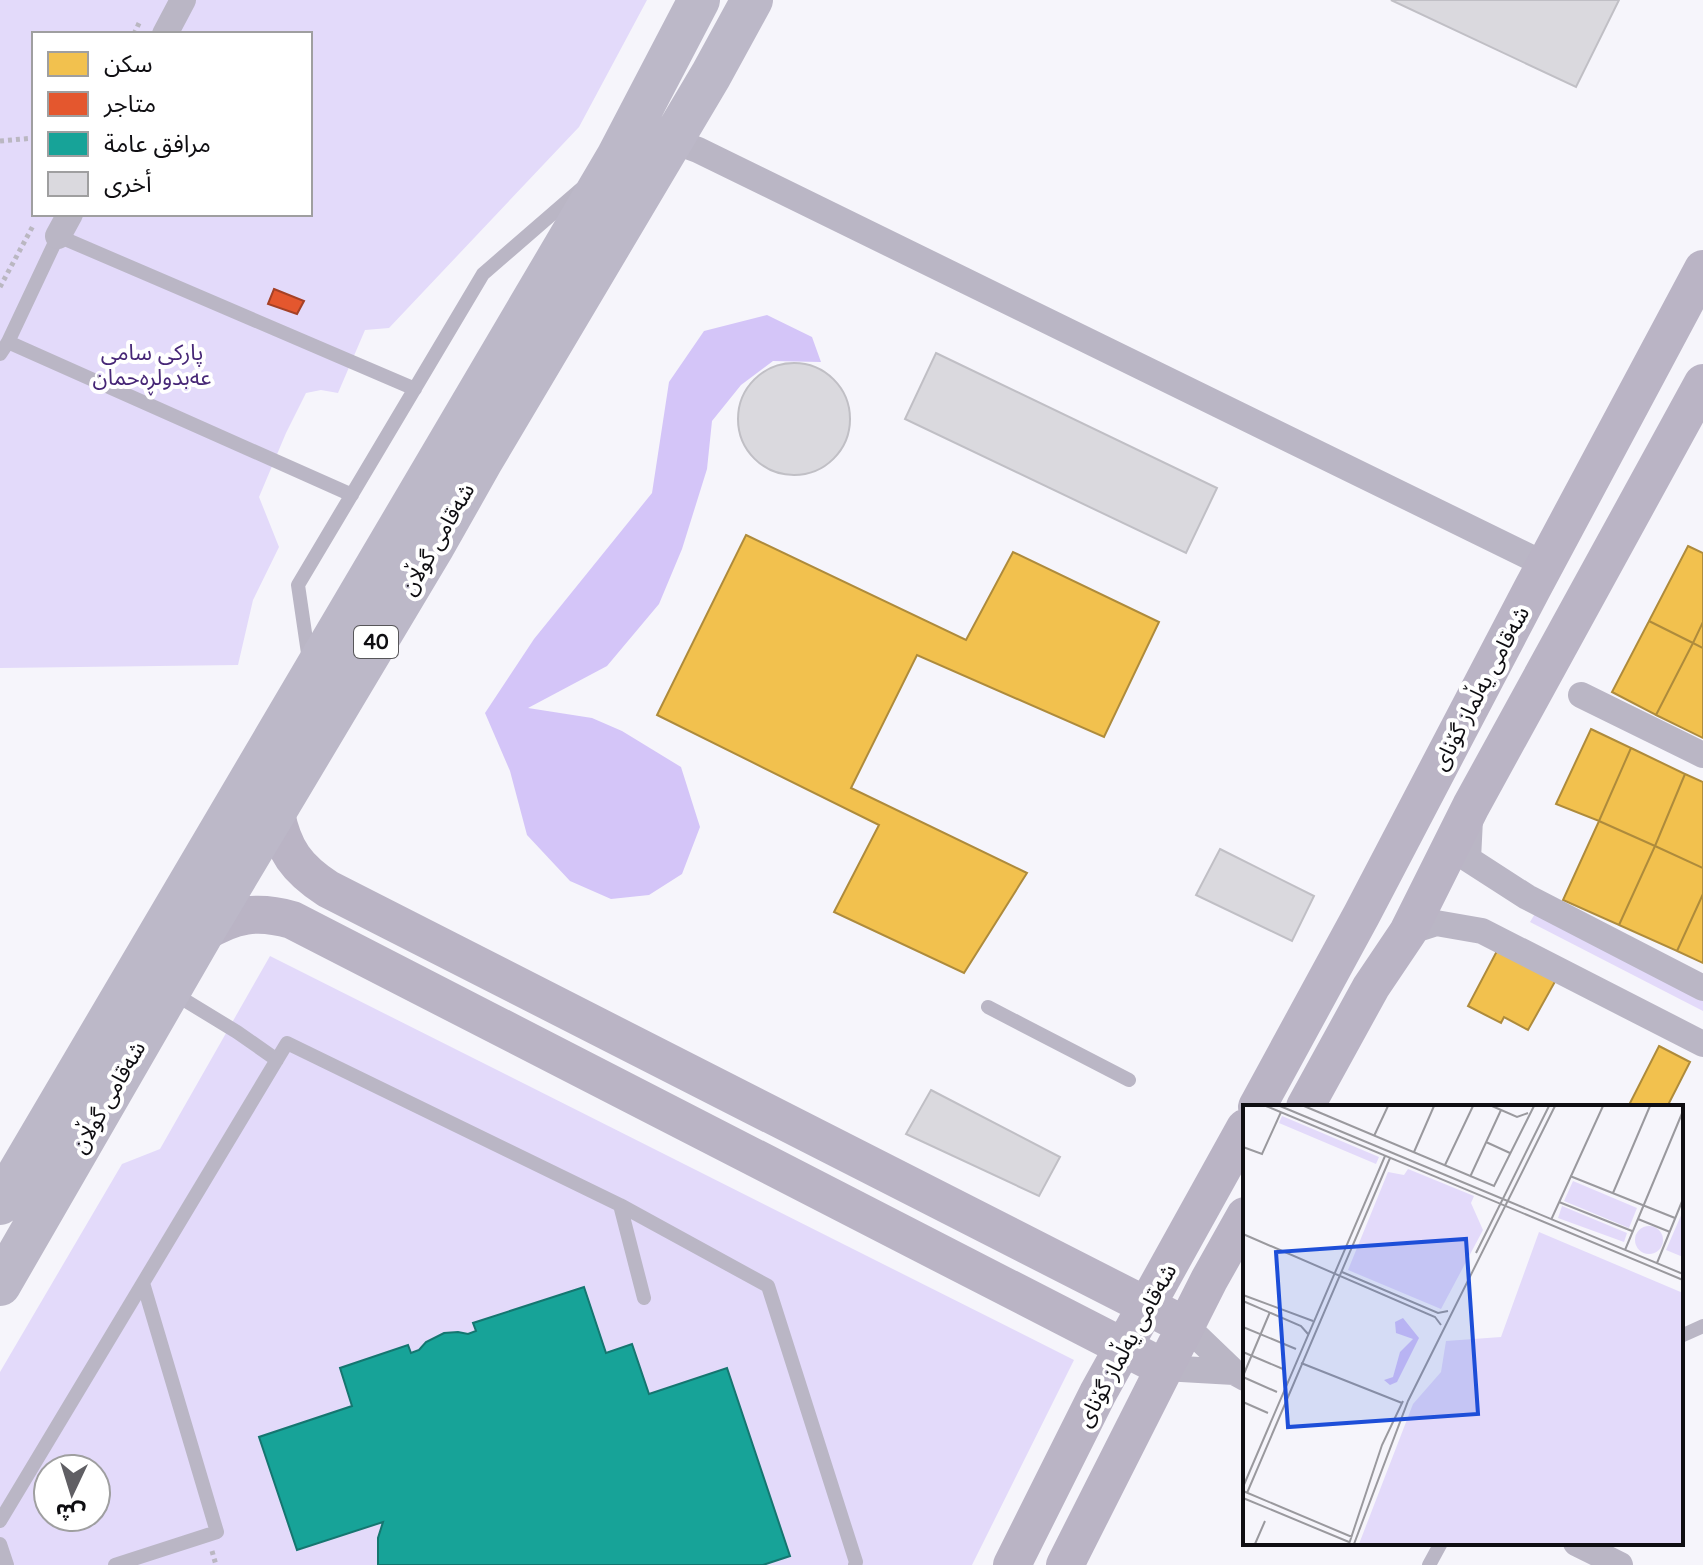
<svg xmlns="http://www.w3.org/2000/svg" width="1703" height="1565" font-family="'Varela Round','Noto Sans Arabic',sans-serif">
  <style>
    .green { fill: #e3dafa; fill-rule: evenodd }
    .water { fill: #d4c5f8 }
    .homes { fill: #f2c14e; stroke: #ae8b3c; stroke-width: 2 }
    .shops { fill: #e4572e; stroke: #a44126; stroke-width: 2 }
    .public { fill: #17a398; stroke: #157670; stroke-width: 2 }
    .building { fill: #dad9de; stroke: #c0bfc5; stroke-width: 2 }
    .lines { fill: none; stroke-linecap: round; stroke-linejoin: round }
    .path { stroke: #bab7c1; stroke-width: 5; stroke-dasharray: 4 4; stroke-linecap: butt }
    .lane { stroke: #bab6c5; stroke-width: 14 }
    .street { stroke: #bab6c5; stroke-width: 26 }
    .secondary { stroke: #bab4c5; stroke-width: 38 }
    .primary { stroke: #bcb8c8; stroke-width: 42 }
    .labels { text-anchor: middle; stroke-width: 8; stroke-linejoin: round; paint-order: stroke }
    .shield { fill: #fff; stroke: #575659; stroke-width: 2 }
    .shield-label { font-size: 20px; font-weight: bold; fill: #0f0e12 }
    .park-label { font-size: 22px; fill: #462676; stroke: #fff }
    .street-label { font-size: 22px; fill: #0f0e12; stroke: #fff }
    .inset-road { fill: none; stroke: #9a999e; stroke-width: 2 }
    .view { fill: #1d4ed8; fill-opacity: 0.15; stroke: #1d4ed8; stroke-width: 4 }
    .inset-edge { fill: none; stroke: #0f0e12; stroke-width: 4 }
  </style>
  <rect width="100%" height="100%" fill="#f6f5fb"/>
  <path class="green" d="M0 0H647L579 127 389 328 365 330 338 393 321 390 306 393 286 433 259 497 279 547 253 600 238 665 0 668ZM34 34H310V214H34Z
    M1536 912 1703 999V1011L1530 922Z
    M270 956 1074 1360 972 1565H0V1372L122 1164 160 1149ZM48 1469H96V1517H48Z"/>
  <path class="water" d="M767 315 812 337 821 362 773 361 741 385 712 421 707 469 682 549 659 604 607 666 528 708 592 718 622 731 681 767 700 827 682 874 649 895 611 899 570 881 527 835 510 771 485 713 534 639 652 493 669 382 704 331Z"/>
  <path class="homes" d="M746 535 966 640 1013 552 1159 622 1104 737 917 655 851 788 1027 873 964 973 834 912 879 825 657 715Z
    M1688 546 1703 553V622L1693 643 1649 621Z
    M1649 621 1693 643 1656 715 1612 692Z
    M1703 622V648L1693 643Z
    M1693 643 1703 648V738L1656 715Z
    M1591 729 1631 748 1599 821 1556 804Z
    M1631 748 1685 774 1655 846 1599 821Z
    M1685 774 1703 782V868L1655 846Z
    M1599 821 1655 846 1619 925 1563 900Z
    M1655 846 1703 868V894L1677 951 1619 925Z
    M1703 894V963L1677 951Z
    M1499 947 1557 978 1528 1030 1504 1017 1501 1023 1468 1006Z
    M1659 1046 1690 1062 1667 1107H1628Z"/>
  <path class="shops" d="M274 289 304 301 297 314 268 304Z"/>
  <path class="public" d="M584 1287 606 1353 632 1344 649 1394 727 1368 790 1556 763 1565H378V1538L383 1522 297 1550 259 1437 352 1406 340 1368 408 1345 411 1353 419 1350 426 1342 444 1333 458 1332 468 1334 476 1331 473 1323Z"/>
  <path class="building" d="M1391 0H1619L1576 87Z
    M936 353 1217 488 1186 553 905 419Z
    M738 419a56 56 0 1 1 112 0a56 56 0 1 1-112 0Z
    M1220 849 1314 896 1292 941 1196 895Z
    M931 1090 1060 1157 1039 1196 906 1134Z"/>
  <g class="lines">
    <path class="path" d="M134 34 140 21
      M0 141 34 138
      M0 287 34 224
      M212 1551 216 1565"/>
    <path class="lane" d="M8 342 352 495
      M0 354 8 342 58 236 415 389
      M309 660 298 585 483 274 581 189
      M173 993 237 1032 277 1060
      M988 1007 1129 1080
      M620 1205 644 1298
      M1681 1336 1703 1326
      M0 1521 287 1043 620 1205 768 1286 856 1562 855 1565
      M0 1544 7 1565
      M115 1565 217 1532 143 1283
      M1429 1565 1441 1543"/>
    <path class="street" d="M165 34 183 0
      M671 140 698 150 1546 565
      M58 236 70 214
      M1581 695 1703 755
      M1470 819 1468 859 1527 897 1703 988
      M1408 932 1436 923 1482 931 1703 1044
      M1186 1326 1234 1372 1245 1378
      M1164 1368 1234 1372
      M1576 1543 1620 1565"/>
    <path class="secondary" d="M276 813C283 850 297 869 328 889L1186 1326
      M203 933C234 914 257 910 292 920L1164 1368
      M1257 1107 1362 914 1532 589 1703 269
      M1305 1107 1371 987 1408 932 1471 806 1703 383
      M1012 1565 1098 1393 1245 1128
      M1065 1565 1209 1280 1245 1216"/>
    <path class="primary" d="M0 1204 617 157 699 0
      M0 1285 203 933 434 546 482 461 711 75 752 0"/>
  </g>
  <g class="labels">
    <rect class="shield" x="354" y="626" width="44" height="32" rx="6"/>
    <g class="shield-label">
      <text x="376" y="649">40</text>
    </g>
    <g class="park-label">
      <text x="152" y="360">پارکی سامی<tspan x="152" dy="25">عەبدولڕەحمان</tspan></text>
    </g>
    <g class="street-label">
      <text transform="translate(437 539) rotate(-60)" y="8">شەقامی گوڵان</text>
      <text transform="translate(1480 688) rotate(-62)" y="8">شەقامی یەڵماز گۆنای</text>
      <text transform="translate(108 1097) rotate(-60)" y="8">شەقامی گوڵان</text>
      <text transform="translate(1126 1345) rotate(-61)" y="8">شەقامی یەڵماز گۆنای</text>
    </g>
  </g>
  <g transform="translate(1243 1105)">
    <rect width="440" height="440" fill="#f6f5fb"/>
    <path d="M39 11 136 52 133 59 36 18ZM165 64 231 91 228 98 240 125 198 204 105 165 145 67 161 70ZM330 76 394 103 386 123 321 96ZM319 101 384 128 381 137 315 113ZM439 108H440V152L423 145ZM392 135a14 14 0 1 1 28 0a14 14 0 1 1-28 0ZM296 127 440 188V439H116L170 299 198 267 203 236 258 232Z" fill="#e3dafa"/>
    <path d="M160 213 176 233 154 277 147 280 141 275 150 272 157 247 170 234 153 228 152 217Z" fill="#d4c5f8"/>
    <path class="inset-road" d="M23 1 440 175M37 1 440 169M61 1 251 81 291 1M249 1 274 12 285 8M131 31 145 1M243 37 267 48M0 42 19 49 38 7M171 47 191 1M202 60 230 1M327 71 432 113M227 72 258 5M370 88 407 1M316 97 389 126M395 114 427 127M308 115 360 1M0 129 192 212 198 220M382 145 440 6M233 148 306 1M414 158 440 94M99 167 195 208 205 206M0 190 70 216M0 196 58 221 65 229M0 222 53 244M0 247 40 264M58 258 159 298M0 271 27 207M0 272 34 287M0 297 25 308M0 382 142 51M0 386 109 432M4 388 147 53M0 393 106 437M12 439 22 416M106 439 139 340 160 296M111 439 165 296 312 1"/>
    <path class="view" d="M223 134 235 309 45 322 33 147Z"/>
    <rect width="440" height="440" class="inset-edge"/>
  </g>
  <rect x="32" y="32" width="280" height="184" fill="#ffffff" stroke="#9f9fa0" stroke-width="2"/>
  <rect x="48" y="52" width="40" height="24" fill="#f2c14e" stroke="#9f9fa0" stroke-width="2"/>
  <text x="104" y="72" font-size="24" fill="#0f0e12">سكن</text>
  <rect x="48" y="92" width="40" height="24" fill="#e4572e" stroke="#9f9fa0" stroke-width="2"/>
  <text x="104" y="112" font-size="24" fill="#0f0e12">متاجر</text>
  <rect x="48" y="132" width="40" height="24" fill="#17a398" stroke="#9f9fa0" stroke-width="2"/>
  <text x="104" y="152" font-size="24" fill="#0f0e12">مرافق عامة</text>
  <rect x="48" y="172" width="40" height="24" fill="#dad9de" stroke="#9f9fa0" stroke-width="2"/>
  <text x="104" y="192" font-size="24" fill="#0f0e12">أخرى</text>
  <g transform="translate(72 1493) rotate(184)"><circle r="38" fill="#ffffff" stroke="#9f9fa0" stroke-width="2"/>
  <path d="M0-6L14 30L0 20L-14 30Z" fill="#605f64"/>
  <text y="-12" font-size="22" font-weight="bold" text-anchor="middle" fill="#0f0e12">ش</text>
  </g>
</svg>
